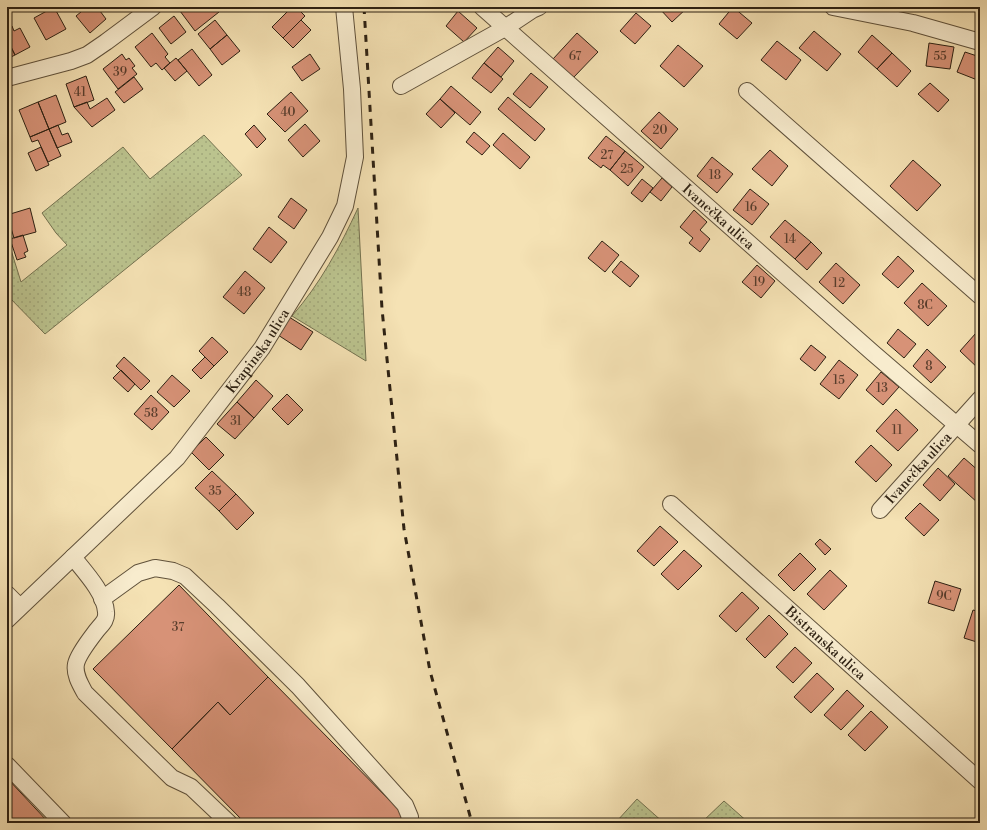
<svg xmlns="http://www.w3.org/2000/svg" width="987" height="830" font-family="'Libre Bodoni',serif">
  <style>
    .grass { fill: url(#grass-dots); stroke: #747250 }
    .building { fill: #d79277; stroke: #2d2113 }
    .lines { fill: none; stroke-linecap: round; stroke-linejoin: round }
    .minor-casing { stroke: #5f513b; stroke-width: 18 }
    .minor { stroke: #f8ecce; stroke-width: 16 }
    .rail { stroke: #2d2113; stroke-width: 3; stroke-dasharray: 7 7; stroke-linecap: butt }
    .labels { text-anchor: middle; stroke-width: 3; stroke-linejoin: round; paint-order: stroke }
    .number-label { font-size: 12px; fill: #583d2c }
    .street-label { font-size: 14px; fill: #2d2113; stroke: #f8ecce }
  </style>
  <defs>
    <pattern id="grass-dots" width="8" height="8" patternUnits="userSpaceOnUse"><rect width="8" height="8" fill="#bbc38e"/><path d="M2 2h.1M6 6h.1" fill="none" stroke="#a1a77a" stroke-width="1.8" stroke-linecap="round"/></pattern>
  </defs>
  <rect width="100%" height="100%" fill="#f5e2b4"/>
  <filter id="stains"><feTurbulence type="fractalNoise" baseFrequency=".005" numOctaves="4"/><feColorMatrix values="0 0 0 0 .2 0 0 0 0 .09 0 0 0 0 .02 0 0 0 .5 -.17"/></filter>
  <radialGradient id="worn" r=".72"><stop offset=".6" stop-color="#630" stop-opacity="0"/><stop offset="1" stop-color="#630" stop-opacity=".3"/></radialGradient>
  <path class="grass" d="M204 135 242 175 45 334 7 295V237L21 282 67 245 56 233 42 213 123 147 150 179Z
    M358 208 366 361 292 316C320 284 340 247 358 208Z
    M637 799 664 823H619L617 821Z
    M724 801 749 823H701Z"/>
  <path class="building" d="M54 7 66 29 46 40 34 18Z
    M87 7H97L106 19 90 33 76 16Z
    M186 7H215L219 12 195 31 180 11Z
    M292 7H296L305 16 283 38 272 27Z
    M660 7H688L672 22 659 8Z
    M733 7 752 23 737 39 719 24Z
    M458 11 477 28 464 42 446 26Z
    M636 13 651 26 635 44 620 31Z
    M174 16 186 32 171 44 159 28Z
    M215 20 227 35 210 49 198 34Z
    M301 20 311 30 293 48 283 38Z
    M12 26 14 31 20 28 30 47 15 55 7 39V29Z
    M814 31 841 54 827 71 799 48Z
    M152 33 168 54 165 57 170 63 162 70 156 63 151 67 135 47Z
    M577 33 598 52 573 78 553 59Z
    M227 35 240 51 222 65 210 49Z
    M872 35 892 53 877 69 858 52Z
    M7 39 15 55 7 59Z
    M777 41 801 60 786 80 761 60Z
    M929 43 954 47 950 69 926 66Z
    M678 45 703 66 684 87 660 66Z
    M498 47 514 61 501 77 484 63Z
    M192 49 212 75 199 86 178 60Z
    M965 52 980 57V81L957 72Z
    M892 53 911 71 897 87 877 69Z
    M122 54 126 60 129 58 135 66 132 68 137 74 118 89 103 69Z
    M310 54 320 69 302 81 292 67Z
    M176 58 187 71 175 81 164 68Z
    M484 63 503 79 491 93 472 78Z
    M531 73 548 87 530 108 513 94Z
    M86 76 94 100 74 107 66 84Z
    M134 77 143 89 124 103 115 92Z
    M930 83 949 100 938 112 918 94Z
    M451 86 481 112 470 125 440 99Z
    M291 92 308 111 285 132 267 114Z
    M56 95 66 122 49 129 38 102Z
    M508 97 545 129 535 141 498 109Z
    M107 98 115 110 92 127 74 107 87 102 90 109Z
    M440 99 455 113 441 128 426 114Z
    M38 102 49 129 30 137 19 110Z
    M659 112 678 129 661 149 641 131Z
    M305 124 320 141 303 157 288 140Z
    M58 125 62 135 68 133 72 142 57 148 49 129Z
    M254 125 266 139 257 148 245 134Z
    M49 129 61 156 48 162 38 140 32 142 30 137Z
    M474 132 490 146 482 155 466 142Z
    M503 133 530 157 520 169 493 145Z
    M606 136 625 151 610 170 603 165 601 168 588 158Z
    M41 147 49 165 36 171 28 153Z
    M770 150 788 166 772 186 752 169Z
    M625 151 644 167 628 186 610 170Z
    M712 157 733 174 717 193 697 176Z
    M913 160 941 185 917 211 890 186Z
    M662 178 672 187 661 201 650 192Z
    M642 179 653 188 642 202 631 193Z
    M750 189 769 204 752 225 733 210Z
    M291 198 307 210 294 229 278 217Z
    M30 208 36 232 14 238 7 215Z
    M694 210 707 222 700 230 710 239 700 252 689 243 693 238 680 227Z
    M785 220 811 242 795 259 770 237Z
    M269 227 287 242 271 263 253 249Z
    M23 235 28 251 24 253 26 257 17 260 10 239Z
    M602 241 619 255 605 272 588 258Z
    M811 242 822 253 807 270 795 259Z
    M898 256 914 271 898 288 882 274Z
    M621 261 639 276 630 287 612 272Z
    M836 263 860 285 843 304 819 282Z
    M757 265 775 281 761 298 742 282Z
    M245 271 265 288 244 314 223 297Z
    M922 283 947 306 928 326 904 303Z
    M289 317 313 332 301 350 278 335Z
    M898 329 916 344 904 358 887 343Z
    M976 333 980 337V370L960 351Z
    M212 337 228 352 214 366 199 351Z
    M811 345 826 357 815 371 800 359Z
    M927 349 946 367 931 383 913 366Z
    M124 357 150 381 141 390 116 366Z
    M205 357 214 366 201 379 192 370Z
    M839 360 858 375 839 399 820 384Z
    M121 370 135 384 128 392 113 378Z
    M881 372 899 387 883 405 866 390Z
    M172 375 190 391 174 407 157 392Z
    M256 380 273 396 254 418 237 402Z
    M287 394 303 410 288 425 272 409Z
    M151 395 169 412 152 430 134 414Z
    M237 402 254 418 235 439 217 424Z
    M896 409 918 430 898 451 876 431Z
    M206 437 224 455 209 470 191 452Z
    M871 445 892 465 876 482 855 462Z
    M964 458 980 472V501L978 503 948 476Z
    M938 468 955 484 940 501 923 485Z
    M212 471 236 494 219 511 195 488Z
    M236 494 254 513 237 530 219 511Z
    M920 503 939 520 924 536 905 518Z
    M660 526 678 542 654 566 637 551Z
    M820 539 831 549 825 555 815 544Z
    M684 550 702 566 678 590 661 574Z
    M800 553 816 569 794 591 778 575Z
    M830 570 847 586 824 610 807 594Z
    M935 581 961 589 954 611 928 603Z
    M179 585 268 677 230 715 218 702 172 749 93 669Z
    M742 592 759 608 736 632 719 616Z
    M973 610 980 612V643L964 638Z
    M769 615 788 634 765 658 746 639Z
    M795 647 812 663 793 683 776 667Z
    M817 673 834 689 811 713 794 697Z
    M268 677 404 815 396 823H245L172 749 218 702 230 715Z
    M847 690 864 706 841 730 824 715Z
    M871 711 888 727 865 751 848 735Z
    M7 778 49 823H7Z"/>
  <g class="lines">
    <defs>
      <g id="minor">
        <path id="s1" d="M482 7 873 353 980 445"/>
        <path d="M833 7 913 23 980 42"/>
        <path d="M7 78 71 61 87 55 106 42 153 7"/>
        <path d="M401 86 505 28 532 10 539 7"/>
        <path d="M747 91 980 296"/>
        <path id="s2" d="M671 504 980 781"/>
        <path id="s3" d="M880 510 980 399"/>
        <path d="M73 557C84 571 105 593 106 612 107 620 102 624 97 630 91 638 78 654 76 664 74 674 80 684 85 693L172 778 191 787 229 823"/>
        <path d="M7 594 20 607"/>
        <path d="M102 599 138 573 155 568 173 571 185 576 217 606 298 686 405 805 410 817 408 823"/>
        <path id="s4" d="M7 620 177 458 262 348 330 237 345 206 355 157 352 89 344 7"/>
        <path d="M7 765 63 823"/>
      </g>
    </defs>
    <use href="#minor" class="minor-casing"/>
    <use href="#minor" class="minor"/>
    <path class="rail" d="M364 7 382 309 404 529 430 671 472 823"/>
  </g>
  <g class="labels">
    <g class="number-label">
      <text x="575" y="60">67</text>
      <text x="940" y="60">55</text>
      <text x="120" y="76">39</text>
      <text x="80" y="96">41</text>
      <text x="288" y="116">40</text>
      <text x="660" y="134">20</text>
      <text x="607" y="159">27</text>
      <text x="627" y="173">25</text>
      <text x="715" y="179">18</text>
      <text x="751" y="211">16</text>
      <text x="790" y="243">14</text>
      <text x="759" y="286">19</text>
      <text x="839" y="287">12</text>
      <text x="244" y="296">48</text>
      <text x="925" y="309">8C</text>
      <text x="929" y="370">8</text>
      <text x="839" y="384">15</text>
      <text x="882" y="392">13</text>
      <text x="151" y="417">58</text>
      <text x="236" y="425">31</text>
      <text x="897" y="434">11</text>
      <text x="215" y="495">35</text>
      <text x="944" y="600">9C</text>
      <text x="178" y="631">37</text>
    </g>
    <g class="street-label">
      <text dy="5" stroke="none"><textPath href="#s1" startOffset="316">Ivanečka ulica</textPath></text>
      <text dy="5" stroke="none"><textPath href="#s4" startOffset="369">Krapinska ulica</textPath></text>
      <text dy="5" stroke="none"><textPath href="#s3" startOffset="57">Ivanečka ulica</textPath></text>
      <text dy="5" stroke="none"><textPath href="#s2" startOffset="208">Bistranska ulica</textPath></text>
    </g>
  </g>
  <rect width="987" height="830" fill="none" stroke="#f5e2b4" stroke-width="24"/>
  <rect x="8" y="8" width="971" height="814" fill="none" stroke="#2d2113" stroke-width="2"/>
  <rect x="12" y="12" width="963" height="806" fill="none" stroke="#2d2113"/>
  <rect width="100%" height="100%" filter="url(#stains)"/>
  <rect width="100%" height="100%" fill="url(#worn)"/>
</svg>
